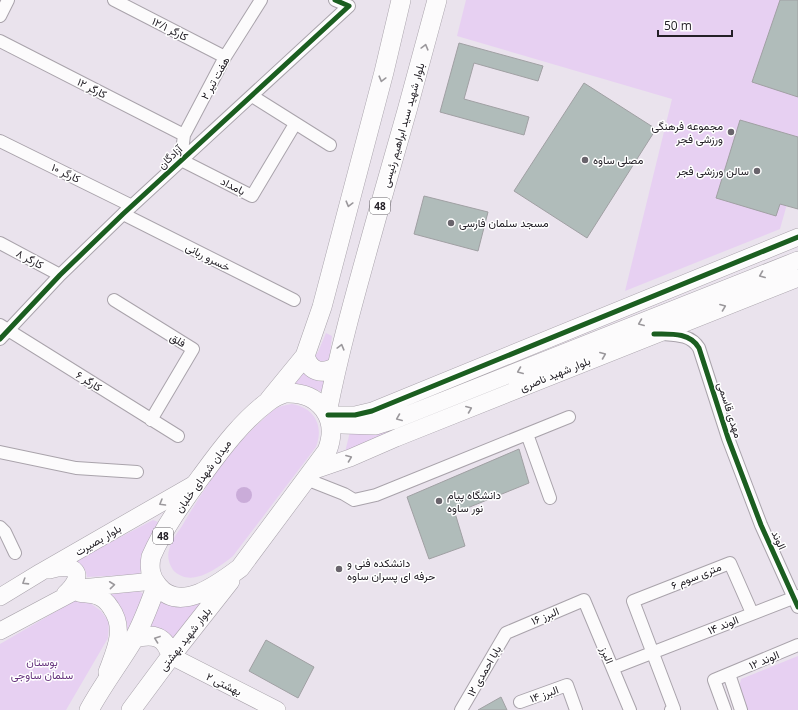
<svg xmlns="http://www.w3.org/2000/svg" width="798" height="710" font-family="'Open Sans',Vazirmatn,sans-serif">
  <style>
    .green { fill: #e7d0f2 }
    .water { fill: #caacd9 }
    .building { fill: #b0bcba; stroke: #a0a0a3 }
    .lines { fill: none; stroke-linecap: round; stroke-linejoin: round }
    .street-casing { stroke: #a9a3ab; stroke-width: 14 }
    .secondary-casing { stroke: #a9a3ab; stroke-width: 18 }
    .primary-casing { stroke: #a9a3ab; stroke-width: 20 }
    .street { stroke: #fcfbfc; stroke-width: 12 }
    .secondary { stroke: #fcfbfc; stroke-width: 17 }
    .primary { stroke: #fcfbfc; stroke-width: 19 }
    .cycleway-casing { stroke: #fff; stroke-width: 8 }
    .cycleway { stroke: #1b5e20; stroke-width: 5 }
    .oneway { stroke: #9b989c }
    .poi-dot { fill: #69646c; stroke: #fff; stroke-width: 1.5 }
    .labels { text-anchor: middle; stroke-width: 3; stroke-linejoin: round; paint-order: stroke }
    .shield { fill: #fff; stroke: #666368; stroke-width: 1 }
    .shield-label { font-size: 10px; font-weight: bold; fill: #242027 }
    .street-label { font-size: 11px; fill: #242027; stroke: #fff }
    .poi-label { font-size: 11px; fill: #242027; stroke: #fff; text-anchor: start }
    .park-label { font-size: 11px; fill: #66337d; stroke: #fff }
  </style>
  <rect width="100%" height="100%" fill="#eae3ed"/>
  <path class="green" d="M466 0H798V165L780 229 625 291 672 99 457 36Z
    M644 330 345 452 350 432Z
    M326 333 332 336 325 393 312 388 292 386 318 352Z
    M292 404C315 408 324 426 316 447L233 556C218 568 191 589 173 570 169 564 167 557 169 550 171 541 177 533 182 526 203 490 228 452 259 423 264 419 269 413 275 409 280 406 286 405 292 404Z
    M153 520 158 522 141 571 137 576 126 575 87 577C86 569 82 565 75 561Z
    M102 591H138L144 594 127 632C126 612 119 601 102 591Z
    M159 597 206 601 171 641 147 630Z
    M74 601H82L90 603 101 611 109 622 108 638 66 710H0V644Z
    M798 656V710H747L739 688 741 679Z"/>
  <path class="water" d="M236 495a8 8 0 1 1 16 0a8 8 0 1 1-16 0Z"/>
  <path class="building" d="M780 0H798V97L752 82Z
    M459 43 543 66 538 81 474 63 464 99 529 117 524 135 440 112Z
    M584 83 656 129 587 238 514 191Z
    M740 120 798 137V209L780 204 776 216 716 198Z
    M424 196 488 212 478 251 414 234Z
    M519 449 529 483 455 513 465 546 429 559 407 497Z
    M266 640 314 667 298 698 249 671Z
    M501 697 507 710H478Z"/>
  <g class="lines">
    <defs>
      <path id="street" d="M114 0 225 57
        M0 16 8 0
        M0 41 184 135
        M252 96 330 145
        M0 141 132 206
        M181 160 184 135 225 57 261 0
        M181 160 252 196 295 124
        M123 214 294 300
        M0 243 60 275
        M114 300 193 349 151 420
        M0 325 178 436
        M663 334C677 335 691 335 699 348L728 438 761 525 798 607
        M0 339 60 275 123 214 349 6 335 0
        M527 434 550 498
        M0 452 76 468 137 472
        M306 479 344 494 354 500 376 495 569 417
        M0 527 5 532 15 553
        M613 668 798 596
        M729 674 741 710
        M520 702 567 685 576 710
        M461 710 506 633 584 600 630 710
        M671 710 674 709 633 601 730 563 752 613
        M725 710 714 680 798 645"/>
      <path id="secondary" d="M328 415H355L372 411 798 237
        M342 425 376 426 392 421 798 260
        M312 471 350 458 396 438 798 278
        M49 570C76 562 87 573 65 594
        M79 593C85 594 92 594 97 596 103 598 108 603 111 608 126 629 115 650 107 672
        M0 597 41 572 196 483
        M0 631 81 588 154 581
        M171 656 277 710"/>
      <path id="primary" d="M305 356C310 372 322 375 336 367
        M285 393C320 391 340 419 327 451L240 568C220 583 180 614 158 586 150 577 149 568 151 557 164 527 184 500 203 474 222 448 243 420 269 401 274 397 279 395 285 393Z
        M269 400 305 356 322 307 384 72 401 0
        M327 413C340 346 359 281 377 216 398 144 418 72 437 0
        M134 638C154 633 165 636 171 656
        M89 710C102 686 118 665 132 642 143 624 149 604 157 585
        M131 710 171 656 230 581"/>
    </defs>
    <use href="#street" class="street-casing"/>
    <use href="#secondary" class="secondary-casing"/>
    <use href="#primary" class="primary-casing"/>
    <use href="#street" class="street"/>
    <use href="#secondary" class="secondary"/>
    <use href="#primary" class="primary"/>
    <defs>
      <path id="cycleway" d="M654 334C670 334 690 332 699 348L728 438 761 525 798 607
        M0 339 60 275 123 214 349 6 335 0
        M328 415H355L372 411 798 237"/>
    </defs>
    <use href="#cycleway" class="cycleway-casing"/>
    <use href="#cycleway" class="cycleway"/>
  </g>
  <defs><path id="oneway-chevron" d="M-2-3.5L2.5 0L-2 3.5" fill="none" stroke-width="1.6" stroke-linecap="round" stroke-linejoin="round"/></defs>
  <g class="oneway">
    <use href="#oneway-chevron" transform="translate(425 47) rotate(-75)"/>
    <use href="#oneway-chevron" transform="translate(382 79) rotate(105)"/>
    <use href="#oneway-chevron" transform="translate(349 204) rotate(105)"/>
    <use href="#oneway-chevron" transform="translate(762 275) rotate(158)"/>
    <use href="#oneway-chevron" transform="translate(723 307) rotate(-21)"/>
    <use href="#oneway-chevron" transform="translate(641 323) rotate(158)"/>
    <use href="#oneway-chevron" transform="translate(341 347) rotate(-75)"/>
    <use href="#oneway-chevron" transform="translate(603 355) rotate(-22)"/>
    <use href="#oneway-chevron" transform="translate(520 371) rotate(158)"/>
    <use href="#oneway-chevron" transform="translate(469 409) rotate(-22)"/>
    <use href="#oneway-chevron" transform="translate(399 418) rotate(158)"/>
    <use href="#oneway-chevron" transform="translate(349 458) rotate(-21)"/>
    <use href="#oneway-chevron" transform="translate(162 503) rotate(150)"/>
    <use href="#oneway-chevron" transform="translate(25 582) rotate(148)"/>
    <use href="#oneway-chevron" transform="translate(112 585) rotate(-6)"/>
    <use href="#oneway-chevron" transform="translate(157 639) rotate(-160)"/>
  </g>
  <g class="poi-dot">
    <circle cx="731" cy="132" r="4"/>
    <circle cx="585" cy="160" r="4"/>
    <circle cx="757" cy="171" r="4"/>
    <circle cx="451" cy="223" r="4"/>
    <circle cx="439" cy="501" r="4"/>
    <circle cx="339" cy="569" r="4"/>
  </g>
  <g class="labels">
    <g class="shield">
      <rect x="370" y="198" width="20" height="16" rx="3"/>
      <rect x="153" y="528" width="20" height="16" rx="3"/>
    </g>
    <g class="shield-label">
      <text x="380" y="210">48</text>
      <text x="163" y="540">48</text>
    </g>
    <g class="street-label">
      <text transform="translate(170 29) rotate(27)" y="4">کارگر ۱۲/۱</text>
      <text transform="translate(215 78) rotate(-61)" y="4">هفت تیر ۲</text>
      <text transform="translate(92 88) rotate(27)" y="4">کارگر ۱۲</text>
      <text transform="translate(403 125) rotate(-74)" y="4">بلوار شهید سید ابراهیم رئیسی</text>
      <text transform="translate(170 157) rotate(-43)" y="4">آزادگان</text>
      <text transform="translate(66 173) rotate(26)" y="4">کارگر ۱۰</text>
      <text transform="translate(233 186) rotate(27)" y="4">بامداد</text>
      <text transform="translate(208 257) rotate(27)" y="4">خسرو ربانی</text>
      <text transform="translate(30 259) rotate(28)" y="4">کارگر ۸</text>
      <text transform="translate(178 340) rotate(31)" y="4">فلق</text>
      <text transform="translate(555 374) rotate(-22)" y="4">بلوار شهید ناصری</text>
      <text transform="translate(89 381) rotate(32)" y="4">کارگر ۶</text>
      <text transform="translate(730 410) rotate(72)" y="4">مهدی قاسمی</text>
      <text transform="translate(203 476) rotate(-54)" y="4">میدان شهدای خلبان</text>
      <text transform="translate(98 540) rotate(-30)" y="4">بلوار بصیرت</text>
      <text transform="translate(779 540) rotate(65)" y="4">الوند</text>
      <text transform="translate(696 576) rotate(-22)" y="4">۶ متری سوم</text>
      <text transform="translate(545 616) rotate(-23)" y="4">البرز ۱۶</text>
      <text transform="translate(723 625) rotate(-22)" y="4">الوند ۱۴</text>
      <text transform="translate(185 639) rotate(-52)" y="4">بلوار شهید بهشتی</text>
      <text transform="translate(607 655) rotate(67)" y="4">البرز</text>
      <text transform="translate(764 660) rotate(-23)" y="4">الوند ۱۲</text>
      <text transform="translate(484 671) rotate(-60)" y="4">بابا احمدی ۱۲</text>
      <text transform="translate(224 684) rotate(26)" y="4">بهشتی ۲</text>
      <text transform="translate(544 694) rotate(-20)" y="4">البرز ۱۴</text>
    </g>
    <g class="poi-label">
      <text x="723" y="130" text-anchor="end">مجموعه فرهنگی<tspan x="723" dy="13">ورزشی فجر</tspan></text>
      <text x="593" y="164">مصلی ساوه</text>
      <text x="749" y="175" text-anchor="end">سالن ورزشی فجر</text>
      <text x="459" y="227">مسجد سلمان فارسی</text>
      <text x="447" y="499">دانشگاه پیام<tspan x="447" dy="13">نور ساوه</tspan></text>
      <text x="347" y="567">دانشکده فنی و<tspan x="347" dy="13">حرفه ای پسران ساوه</tspan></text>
    </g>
    <g class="park-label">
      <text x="42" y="666">بوستان<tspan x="42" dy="13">سلمان ساوجی</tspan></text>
    </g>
  </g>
  <path d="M658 30v6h74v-6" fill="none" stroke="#242027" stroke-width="2"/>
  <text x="664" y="30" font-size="12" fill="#242027" stroke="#ffffff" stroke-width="3" paint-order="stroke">50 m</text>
</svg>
